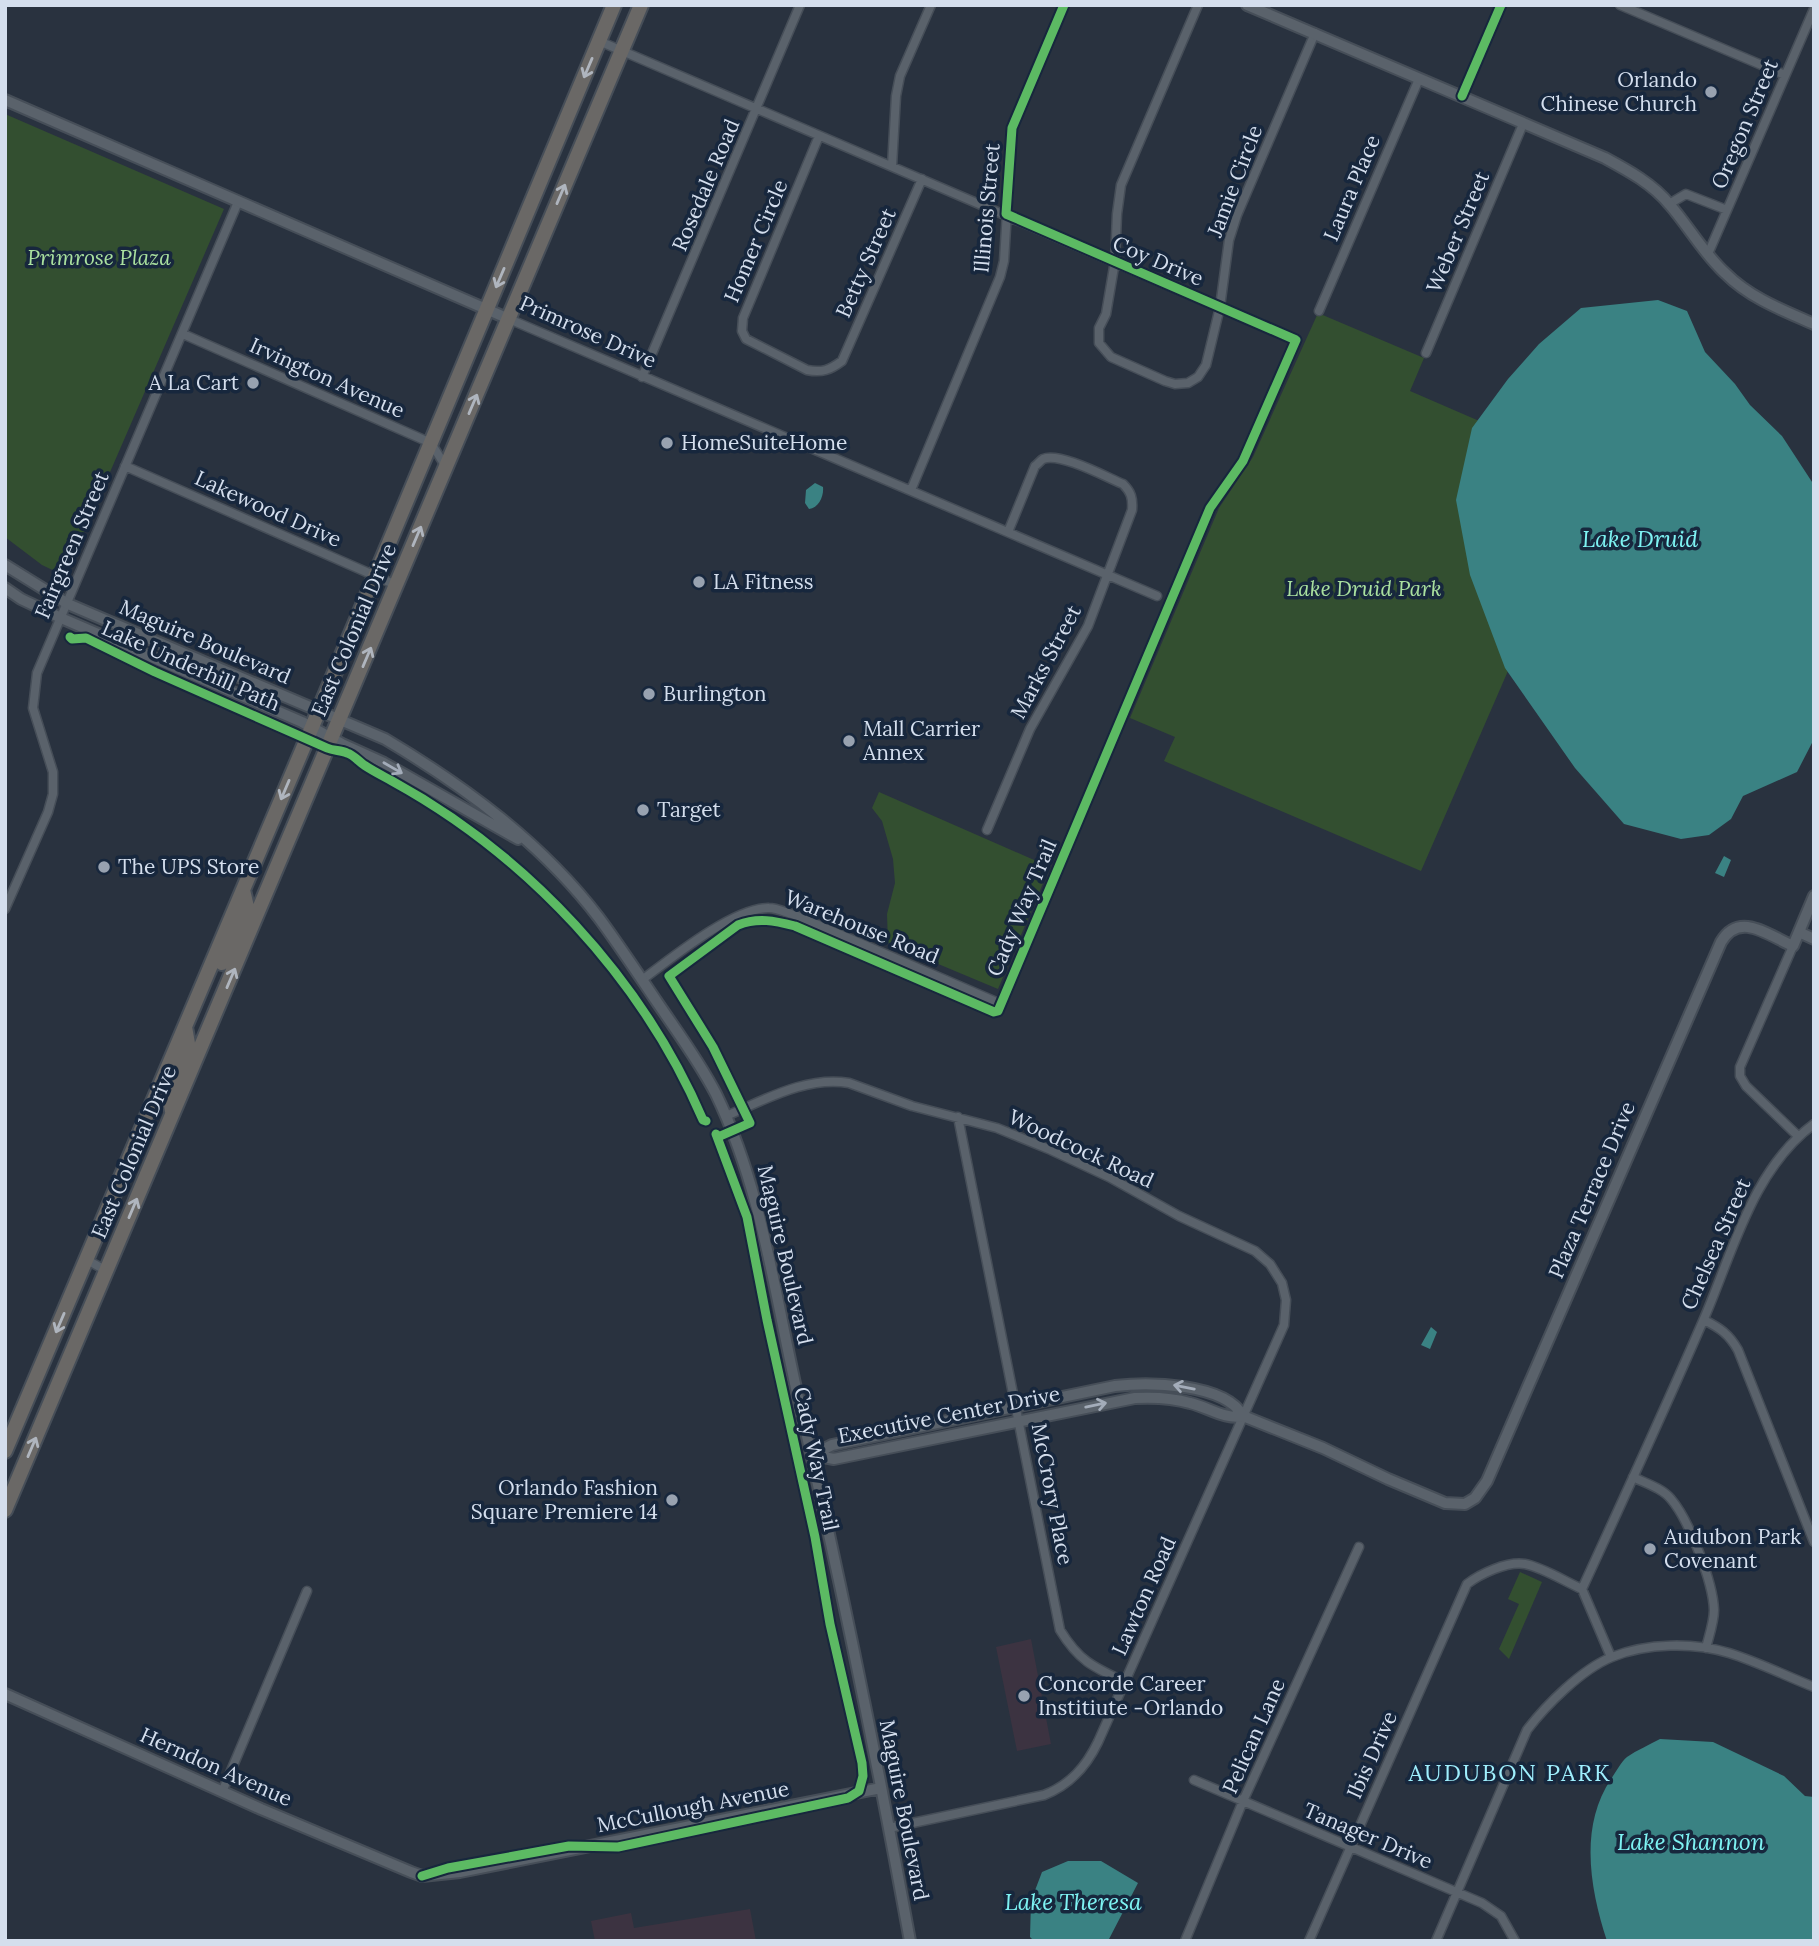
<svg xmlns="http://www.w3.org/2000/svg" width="1819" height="1946" font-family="Lora,serif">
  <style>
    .education { fill: #3c3341 }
    .green { fill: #334f30 }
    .water { fill: #3a8283 }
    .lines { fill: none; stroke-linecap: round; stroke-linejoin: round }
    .street-casing { stroke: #464e58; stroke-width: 11 }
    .secondary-casing { stroke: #464e58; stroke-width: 14 }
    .highway-casing { stroke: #464e58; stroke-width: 18 }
    .street { stroke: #5a626b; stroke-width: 8 }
    .secondary { stroke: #5a626b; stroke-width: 10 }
    .highway { stroke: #6a6866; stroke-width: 14 }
    .cycleway-casing { stroke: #17273d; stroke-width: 13 }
    .cycleway { stroke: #5cba63; stroke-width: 9 }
    .oneway { stroke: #afb5be }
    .oneway2 { stroke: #a3acb9 }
    .poi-dot { fill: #98a2b0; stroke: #17273d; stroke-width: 2.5 }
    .labels { text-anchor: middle; stroke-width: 7; stroke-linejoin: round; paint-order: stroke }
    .poi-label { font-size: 21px; fill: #d4deed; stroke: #17273d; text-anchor: start }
    .street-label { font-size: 21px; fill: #d4deed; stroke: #17273d }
    .park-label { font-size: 21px; font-style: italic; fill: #aae19f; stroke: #17273d }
    .water-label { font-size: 23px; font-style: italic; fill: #7ef3f3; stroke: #17273d }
    .neighbourhood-label { font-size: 23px; letter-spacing: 2px; fill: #9feffd; stroke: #17273d }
  </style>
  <rect width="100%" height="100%" fill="#29323f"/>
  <path class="education" d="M1031 1639 1051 1744 1017 1751 996 1647Z
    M750 1909 756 1941H595L591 1921 631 1913 634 1928Z"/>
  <path class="green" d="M5 114 224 209 65 576 42 565 5 537Z
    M1318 313 1424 358 1410 391 1595 471 1421 871 1164 761 1175 737 1130 718 1219 508 1253 457Z
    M879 792 1050 867 998 989 888 943 887 914 895 883 893 859 882 821 872 808Z
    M1520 1572 1542 1582 1509 1659 1499 1649 1519 1604 1508 1599Z"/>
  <path class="water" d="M1658 300 1687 311 1705 352 1735 384 1750 405 1782 436 1814 485V739L1797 772 1743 796 1731 819 1709 835 1681 839 1624 824 1575 768 1505 668 1470 575 1456 500 1472 428 1508 379 1539 344 1581 308Z
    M815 483 823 487C824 496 819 508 809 509L805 503 806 490Z
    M1724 856 1731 860 1724 877 1715 873Z
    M1431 1327 1437 1332 1430 1349 1421 1345Z
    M1660 1739 1713 1742 1784 1776 1805 1796 1814 1797V1941H1607C1590 1889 1579 1827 1611 1779 1616 1772 1621 1762 1627 1757 1637 1750 1649 1745 1660 1739Z
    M1068 1861H1101L1138 1883 1108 1941H1034L1030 1937 1031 1901 1042 1872Z"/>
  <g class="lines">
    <defs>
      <path id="street" d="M1198 5 1121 185 1117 214 1115 261 1106 314 1099 328V343L1111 357 1165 381 1175 384 1188 383 1198 377 1206 365 1220 307 1229 240 1237 215 1315 33
        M1620 5 1785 75
        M599 41 1296 340
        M1462 96 1501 5
        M819 136 743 318 742 331 746 339 807 370C822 373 830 370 842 361L922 179
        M892 166 896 96 900 76 931 5
        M1669 204 1686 194 1727 210
        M1708 254 1814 9
        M1319 311 1419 79
        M509 319 1157 596
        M183 334 431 443 446 467
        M1426 353 1523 124
        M642 377 800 5
        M125 466 396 585
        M911 490 1000 277 1004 261 1012 128 1064 5
        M987 830 1030 729 1088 626 1132 510C1133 498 1131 492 1123 484 1106 477 1060 452 1043 459 1041 460 1037 465 1035 466L1008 532
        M5 909 48 812 53 794V772L33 708 37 673 238 202
        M1793 946 1740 1067V1076L1746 1086 1798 1136
        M642 980C670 959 734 907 769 908 777 908 787 913 795 915L1001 1004
        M726 1116C765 1100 805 1076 849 1083L912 1106 997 1128 1051 1150 1109 1177 1179 1216 1255 1251 1270 1264 1282 1283 1286 1300 1284 1325 1098 1742C1086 1767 1070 1785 1044 1795L889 1828
        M958 1117 1060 1630C1079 1661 1093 1667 1125 1682
        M87 1260 107 1271
        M1704 1320C1720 1328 1729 1334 1738 1350L1814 1542
        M1633 1477C1645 1483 1662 1488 1671 1499 1689 1520 1713 1582 1714 1610 1714 1622 1709 1636 1706 1648
        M1582 1589C1623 1500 1664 1411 1703 1321 1732 1255 1752 1169 1814 1124
        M1194 1780 1482 1903 1501 1916 1515 1941
        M222 1792 307 1591
        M1185 1941 1243 1801 1359 1547
        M1309 1941 1467 1584C1480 1574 1507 1561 1525 1564 1542 1567 1566 1582 1582 1589L1611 1657
        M1436 1941 1527 1730C1546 1705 1582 1669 1612 1657 1647 1643 1693 1642 1729 1653 1758 1662 1786 1676 1814 1687"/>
      <path id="secondary" d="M1247 5 1605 158C1629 171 1653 184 1670 205 1689 227 1704 254 1725 273 1750 298 1782 310 1814 324
        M5 100 509 319
        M5 565 68 604 385 739C464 786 542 843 599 918 619 945 638 974 657 1002 678 1033 699 1061 716 1094 762 1189 775 1296 798 1397 840 1577 877 1759 910 1941
        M5 588 21 599 61 618 302 722 342 744 384 763 518 839
        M1799 932 1814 939
        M813 1455 832 1445 1115 1386C1148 1382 1225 1383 1243 1416L1323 1448 1388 1479 1445 1503 1465 1504 1475 1498 1487 1481 1721 942C1739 911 1768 935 1793 946L1814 896
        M813 1455 834 1459 1135 1398C1154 1397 1173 1398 1190 1403 1208 1407 1225 1420 1243 1416
        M5 1694 261 1809 411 1872 422 1876 460 1872 881 1788"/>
      <path id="highway" d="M222 963 247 907 243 890
        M172 1111 170 1099 189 1049 185 1027
        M5 1451 312 727 614 5
        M5 1510 641 5"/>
    </defs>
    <use href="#street" class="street-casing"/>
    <use href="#secondary" class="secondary-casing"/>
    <use href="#highway" class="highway-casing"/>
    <use href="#street" class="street"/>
    <use href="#secondary" class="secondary"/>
    <use href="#highway" class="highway"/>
    <defs>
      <path id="cycleway" d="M1462 96 1501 5
        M70 637 72 639 86 638 155 672 327 748C334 751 341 750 347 753 354 755 359 762 364 765 373 771 383 776 392 781 527 855 642 978 703 1120L706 1121
        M716 1134 747 1217 767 1320 815 1537 830 1624 862 1763 863 1776 859 1791
        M718 1137 750 1123 713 1047 669 976 738 925C758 917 775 921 795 926L994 1012 998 1011 1210 508 1243 461 1296 340 1006 214 1012 128 1064 5
        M422 1876 448 1868 569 1846 618 1847 848 1798 859 1791"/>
    </defs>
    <use href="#cycleway" class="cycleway-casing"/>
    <use href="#cycleway" class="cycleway"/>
  </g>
  <defs><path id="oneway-shaft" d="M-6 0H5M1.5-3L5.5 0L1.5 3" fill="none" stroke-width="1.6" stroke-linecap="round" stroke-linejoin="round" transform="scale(1.75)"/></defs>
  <g class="oneway">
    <use href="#oneway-shaft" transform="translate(588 68) rotate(113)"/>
    <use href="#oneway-shaft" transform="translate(561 194) rotate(-67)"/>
    <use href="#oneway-shaft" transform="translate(500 278) rotate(113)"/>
    <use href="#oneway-shaft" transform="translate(473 404) rotate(-67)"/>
    <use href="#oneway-shaft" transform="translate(417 536) rotate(-67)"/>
    <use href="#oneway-shaft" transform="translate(367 657) rotate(-67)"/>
    <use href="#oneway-shaft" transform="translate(285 790) rotate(113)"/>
    <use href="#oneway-shaft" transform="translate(231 978) rotate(-67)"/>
    <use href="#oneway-shaft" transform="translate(133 1208) rotate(-67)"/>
    <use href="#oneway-shaft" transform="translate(60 1323) rotate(113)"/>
    <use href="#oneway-shaft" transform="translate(32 1447) rotate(-67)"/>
  </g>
  <g class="oneway2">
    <use href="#oneway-shaft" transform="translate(393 768) rotate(30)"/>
    <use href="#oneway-shaft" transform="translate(1184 1387) rotate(-169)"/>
    <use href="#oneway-shaft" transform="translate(1096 1405) rotate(-12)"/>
  </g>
  <g class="poi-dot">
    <circle cx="1711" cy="92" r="7"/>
    <circle cx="253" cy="383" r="7"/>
    <circle cx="667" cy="443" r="7"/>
    <circle cx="699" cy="582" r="7"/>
    <circle cx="649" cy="694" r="7"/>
    <circle cx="849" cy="741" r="7"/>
    <circle cx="643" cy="810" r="7"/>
    <circle cx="104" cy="867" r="7"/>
    <circle cx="672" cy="1500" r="7"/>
    <circle cx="1650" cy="1549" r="7"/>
    <circle cx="1024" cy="1696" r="7"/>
  </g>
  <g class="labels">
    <g class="poi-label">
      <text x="1697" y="87" text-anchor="end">Orlando<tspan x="1697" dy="24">Chinese Church</tspan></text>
      <text x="239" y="390" text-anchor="end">A La Cart</text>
      <text x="681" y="450">HomeSuiteHome</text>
      <text x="713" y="589">LA Fitness</text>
      <text x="663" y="701">Burlington</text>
      <text x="863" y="736">Mall Carrier<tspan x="863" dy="24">Annex</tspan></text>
      <text x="657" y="817">Target</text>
      <text x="118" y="874">The UPS Store</text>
      <text x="658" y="1495" text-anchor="end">Orlando Fashion<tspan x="658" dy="24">Square Premiere 14</tspan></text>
      <text x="1664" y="1544">Audubon Park<tspan x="1664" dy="24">Covenant</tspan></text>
      <text x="1038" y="1691">Concorde Career<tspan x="1038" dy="24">Institiute -Orlando</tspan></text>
    </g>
    <g class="street-label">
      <text transform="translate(1745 124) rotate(-67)" y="7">Oregon Street</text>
      <text transform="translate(1235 181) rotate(-69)" y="7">Jamie Circle</text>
      <text transform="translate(706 185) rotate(-67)" y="7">Rosedale Road</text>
      <text transform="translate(1352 188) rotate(-67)" y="7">Laura Place</text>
      <text transform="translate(987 208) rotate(-85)" y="7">Illinois Street</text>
      <text transform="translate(1458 232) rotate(-67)" y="7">Weber Street</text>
      <text transform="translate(756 241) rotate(-67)" y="7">Homer Circle</text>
      <text transform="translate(1158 261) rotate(23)" y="7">Coy Drive</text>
      <text transform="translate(866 263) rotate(-66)" y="7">Betty Street</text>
      <text transform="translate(588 332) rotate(24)" y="7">Primrose Drive</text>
      <text transform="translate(327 378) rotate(24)" y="7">Irvington Avenue</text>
      <text transform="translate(268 509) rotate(24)" y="7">Lakewood Drive</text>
      <text transform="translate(72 545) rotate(-67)" y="7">Fairgreen Street</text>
      <text transform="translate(354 630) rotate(-67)" y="7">East Colonial Drive</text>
      <text transform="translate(205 642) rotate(23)" y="7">Maguire Boulevard</text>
      <text transform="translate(1046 662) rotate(-62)" y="7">Marks Street</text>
      <text transform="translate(191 666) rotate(24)" y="7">Lake Underhill Path</text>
      <text transform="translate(1022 908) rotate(-67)" y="7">Cady Way Trail</text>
      <text transform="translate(862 927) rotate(22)" y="7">Warehouse Road</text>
      <text transform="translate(1081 1149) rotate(25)" y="7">Woodcock Road</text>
      <text transform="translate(134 1152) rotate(-67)" y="7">East Colonial Drive</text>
      <text transform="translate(1592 1190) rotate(-67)" y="7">Plaza Terrace Drive</text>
      <text transform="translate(1716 1244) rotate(-66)" y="7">Chelsea Street</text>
      <text transform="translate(785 1255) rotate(77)" y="7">Maguire Boulevard</text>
      <text transform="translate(949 1415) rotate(-11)" y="7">Executive Center Drive</text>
      <text transform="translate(816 1459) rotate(78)" y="7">Cady Way Trail</text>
      <text transform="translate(1052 1494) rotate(79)" y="7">McCrory Place</text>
      <text transform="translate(1144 1596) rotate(-66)" y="7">Lawton Road</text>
      <text transform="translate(1254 1736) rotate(-66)" y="7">Pelican Lane</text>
      <text transform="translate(1372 1755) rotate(-66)" y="7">Ibis Drive</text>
      <text transform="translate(216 1767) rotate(24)" y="7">Herndon Avenue</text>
      <text transform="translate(693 1807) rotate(-11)" y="7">McCullough Avenue</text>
      <text transform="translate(904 1810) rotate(79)" y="7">Maguire Boulevard</text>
      <text transform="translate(1368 1836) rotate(23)" y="7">Tanager Drive</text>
    </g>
    <g class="park-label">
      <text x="99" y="265">Primrose Plaza</text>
      <text x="1364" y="596">Lake Druid Park</text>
    </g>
    <g class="water-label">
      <text x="1640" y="547">Lake Druid</text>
      <text x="1691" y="1850">Lake Shannon</text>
      <text x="1073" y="1910">Lake Theresa</text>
    </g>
    <g class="neighbourhood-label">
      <text x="1510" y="1781">AUDUBON PARK</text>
    </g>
  </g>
  <rect width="1819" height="1946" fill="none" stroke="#d4deed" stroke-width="14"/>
</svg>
